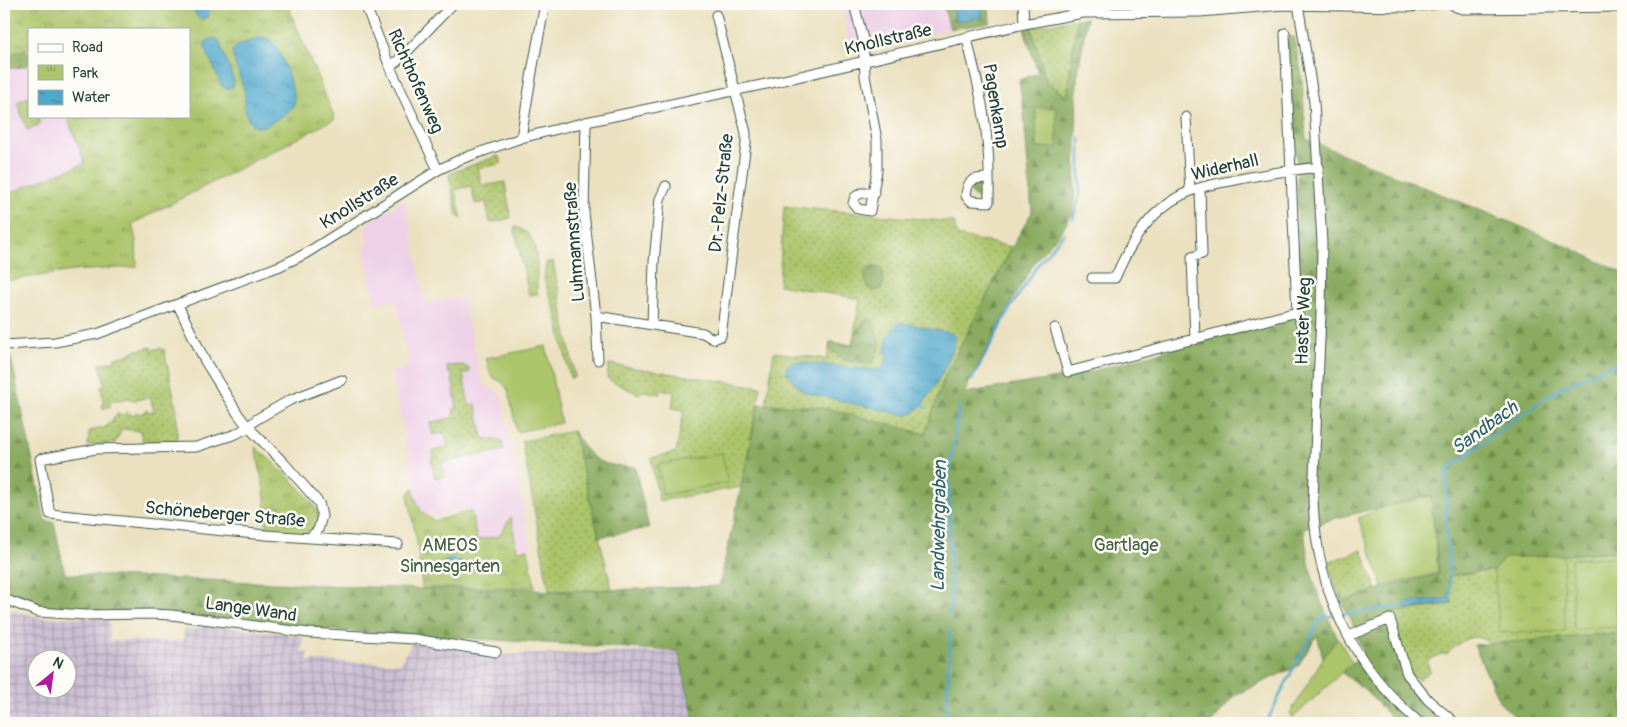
<svg xmlns="http://www.w3.org/2000/svg" width="1627" height="727" font-family="Pangolin,sans-serif">
  <style>
    .built { fill: #eed0e7 }
    .industrial { fill: url(#industrial-grid); fill-rule: evenodd }
    .grass { fill: url(#grass-dots); stroke: #66804f }
    .forest { fill: url(#forest-firs); stroke: #547449 }
    .park { fill: url(#park-tufts); stroke: #66804f }
    .garden { fill: #acc46a; stroke: #66804f }
    .water { fill: url(#water-ripples); stroke: #387280 }
    .lines { fill: none; stroke-linecap: round; stroke-linejoin: round }
    .stream { stroke: #50a7cc; stroke-width: 2.5 }
    .minor-casing { stroke: #3e5649; stroke-width: 11 }
    .minor { stroke: #fff; stroke-width: 9 }
    .labels { text-anchor: middle; stroke-width: 5; stroke-linejoin: round; paint-order: stroke }
    .street-label { font-size: 18px; fill: #1f3d34; stroke: #fdfcf7 }
    .park-label { font-size: 18px; fill: #425f42; stroke: #fdfcf7 }
    .water-label { font-size: 19px; font-style: italic; fill: #306269; stroke: #fdfcf7 }
  </style>
  <defs>
    <pattern id="industrial-grid" width="8" height="8" patternUnits="userSpaceOnUse" patternTransform="scale(1.25)"><rect width="8" height="8" fill="#ccbed3"/><path d="M0 4h8M4 0v8" fill="none" stroke="#a59cac"/></pattern>
    <pattern id="grass-dots" width="8" height="8" patternUnits="userSpaceOnUse" patternTransform="scale(1.25)"><rect width="8" height="8" fill="#acc46a"/><path d="M2 2h.1M6 6h.1" fill="none" stroke="#8ba058" stroke-width="1.8" stroke-linecap="round"/></pattern>
    <pattern id="forest-firs" width="22" height="20" patternUnits="userSpaceOnUse" patternTransform="scale(1.25)"><rect width="22" height="20" fill="#89aa5e"/><path d="M5 1l3.5 6h-7zM16 11l3.5 6h-7z" fill="#6f8c4e"/></pattern>
    <pattern id="park-tufts" width="24" height="20" patternUnits="userSpaceOnUse" patternTransform="scale(1.25)"><rect width="24" height="20" fill="#acc46a"/><path d="M3 7l-1-3M5 7V3M7 7l1-3M15 17l-1-3M17 17v-4M19 17l1-3" fill="none" stroke="#8ba058"/></pattern>
    <pattern id="water-ripples" width="26" height="14" patternUnits="userSpaceOnUse" patternTransform="scale(1.25)"><rect width="26" height="14" fill="#50a7cc"/><path d="M2 4q2-2 4 0t4 0M15 11q2-2 4 0t4 0" fill="none" stroke="#4289a6"/></pattern>
  </defs>
  <rect width="100%" height="100%" fill="#fdfcf7"/>
  <filter id="ink" filterUnits="userSpaceOnUse"><feTurbulence type="fractalNoise" baseFrequency=".02" numOctaves="2"/><feDisplacementMap in="SourceGraphic" scale="10" xChannelSelector="R" yChannelSelector="G"/><feConvolveMatrix kernelMatrix="1 2 1 2 8 2 1 2 1" color-interpolation-filters="sRGB"/></filter>
  <filter id="wash" filterUnits="userSpaceOnUse"><feTurbulence type="fractalNoise" baseFrequency=".0096" numOctaves="4" result="noise"/><feDisplacementMap in="SourceGraphic" scale="20" xChannelSelector="R" yChannelSelector="G"/><feGaussianBlur stdDeviation="1.12" result="paint"/><feColorMatrix in="noise" values="0 0 0 0 0 0 0 0 0 0 0 0 0 0 0 0 0 1.4 0 .05"/><feComposite in="paint" operator="in"/></filter>
  <g filter="url(#wash)">
    <rect width="100%" height="100%" fill="#ebe1c0"/>
    <path class="built" d="M841 4H943L950 29 852 51Z
      M29 48V116H67L85 163 4 195V57Z
      M405 199 425 303 462 297 483 384 501 394 531 548 518 550 511 516 498 536 478 541 471 508 436 516 425 513 418 505 391 371 409 368 398 308 396 300 375 304 364 250 368 242 365 226Z"/>
    <path class="industrial" d="M4 608 42 618 109 617 110 641H183L184 629 194 630 209 625 303 636 302 651 308 652V661L400 663 412 643 498 655 678 651 695 723H4ZM38 660H68V690H38Z"/>
    <path class="grass" d="M1077 19 1067 98 1046 81 1031 27Z
      M497 156 501 158V164L478 168 482 186 505 182 511 218 490 223 486 202 475 204 471 186 455 190 462 219 457 216 449 176 451 173Z
      M784 206 954 222 957 236 1012 247 945 376 925 435 829 409 815 407 766 404 774 352 827 359 830 342 852 345 860 299 779 285Z
      M514 227C545 233 534 271 538 294L529 295Z
      M553 261 575 377 570 378 556 313 546 285 544 278 546 263Z
      M151 347 152 350 161 348 162 350 164 349 177 411V441L143 442 140 431 122 429 115 443 88 446 89 431 97 429 100 427 101 429 109 425 108 423 114 421 113 417 117 416V413L122 416 127 411 128 414H131L132 415 136 414V412L141 414 147 410V412L154 411 150 397 131 401 130 398 110 402V406L103 409 102 405 104 404 101 387 105 385 100 364 115 361 114 358 131 354V352Z
      M609 364 761 387 741 487 659 501 651 458 676 452 684 410 672 408 674 392 661 390 660 394 643 391 638 394 613 382 607 378Z
      M463 365 468 368 470 372 463 374 469 405 476 404 483 438 502 441 504 450 442 463 445 476 435 478 431 459 434 458 433 451 448 447 444 433 433 435 430 423 454 417 453 410 457 408 451 372 448 373 447 366Z
      M573 431 612 589 549 591 522 441Z
      M1362 550 1377 590 1345 601 1342 594 1338 596 1328 562Z
      M1623 550V633L1490 644C1473 629 1460 642 1447 654H1441L1427 661 1430 671 1419 680 1409 673 1391 613 1452 604 1447 575 1494 570 1505 558 1563 555Z"/>
    <path class="forest" d="M4 4 22 45 29 53V65C20 67 12 71 4 66Z
      M943 4H989L990 23 950 29Z
      M1087 18 1077 79 1075 194 1072 215 1059 234 1036 260 1014 297 964 393 1082 374 1299 314 1297 165 1286 37H1294L1302 76 1306 139 1556 241 1623 273V550L1563 555 1506 558 1494 570 1448 576 1452 604 1392 613 1386 615 1404 675 1452 723H1396L1363 688 1342 673 1363 652 1351 619 1338 596 1342 595 1346 601 1382 588 1439 574 1431 495 1337 518 1304 528C1308 572 1318 599 1338 638L1323 658 1317 635 1298 666 1235 695 1211 723H695L678 651 295 628 163 612 42 609 4 593V359L11 357 45 521 54 522 65 574 419 589H536L550 592 719 586 741 488 758 404 815 407 829 409 925 434 945 376 1012 247 1032 212 1023 106 1019 80 1038 73 1024 28 1031 27 1046 81 1067 97 1077 19Z
      M971 191a7 7 0 1 1 14 0a7 7 0 1 1-14 0Z
      M875 266 882 269 884 281 881 289 872 291C865 283 863 278 867 268Z
      M865 320H873L880 346 872 363 845 361 829 348 830 342 852 345 854 335Z
      M573 431C594 463 597 465 635 467L649 528 599 537Z
      M1623 633V723H1522L1500 703 1474 645Z"/>
    <path class="park" d="M4 4H287L335 119 132 224 136 241 137 267 73 271 4 281V195L85 163 67 116H189V29H29V48L4 56Z
      M255 447C269 459 316 498 318 516 319 524 313 530 307 535L265 532C269 503 261 475 255 447Z
      M413 488C418 505 417 512 435 521L471 511 477 540 499 536 511 517 517 550 528 549 535 587 422 588 417 543 408 495Z
      M1563 555 1565 632 1500 633 1494 570 1505 558Z"/>
    <path class="garden" d="M29 97V116H37L40 124 27 130 17 102Z
      M1036 108H1056L1057 147 1037 148Z
      M546 346 561 423 517 432 508 390 503 383 494 378 490 373 486 358Z
      M722 453 728 483 663 495 658 465Z
      M1431 496 1438 573 1383 586 1358 518 1384 507Z
      M1614 557 1617 627 1574 629 1571 559Z
      M1338 638 1352 663 1293 718 1290 713 1323 658Z"/>
    <path class="water" d="M191 4H206L209 12 208 17 201 19 196 15Z
      M952 4H982V17L956 21Z
      M262 37C266 38 270 39 273 42 282 52 293 88 295 102 291 112 281 117 272 122 255 133 246 125 245 106 244 101 245 96 244 90 241 79 236 68 233 57L232 51 238 45Z
      M215 38 219 41 234 81 233 87 226 89 221 85 205 47 206 41Z
      M899 323H904L951 333 956 338C953 355 927 406 912 414 909 415 906 415 904 415L807 393 800 389 786 372 787 366 791 363 796 362 876 370 881 369C891 357 884 356 886 345 887 338 893 328 899 323Z
      M453 558 457 562 462 561 463 566 459 568 456 574 449 575 444 571 443 562Z
      M1451 598V603L1407 609 1403 606 1406 603Z"/>
    <g class="lines">
      <path class="stream" d="M1073 219 1080 193V138
        M972 380 1011 307 1039 263 1064 233
        M920 402 926 408
        M1451 598 1446 527 1447 470 1507 425 1562 387 1623 360
        M951 617 949 474 959 406
        M946 723 950 630
        M1266 723 1293 669 1320 620 1324 617 1403 606"/>
    </g>
  </g>
  <g filter="url(#ink)">
    <g class="lines">
      <defs>
        <path id="minor" d="M365 4 390 67 438 170
          M854 4 863 39 865 76 877 140V170L870 211 858 209 853 203 855 197 861 193H874
          M1023 4 1024 24
          M1298 4 1314 102 1322 243 1321 315 1313 499C1316 590 1350 664 1420 723
          M1452 4 1456 7 1463 9 1623 7
          M1285 33 1297 312 1300 322
          M967 39C975 72 984 106 987 141 990 161 989 182 989 202L971 201 966 196C967 179 974 178 989 178
          M390 67 402 57 453 4
          M1186 117 1190 191
          M586 122 584 213 596 316 598 360
          M521 138 533 66 545 4
          M1092 278H1115C1131 241 1152 206 1191 191 1204 185 1221 183 1235 180 1263 174 1291 170 1319 167
          M178 305 205 361 238 414 248 427 284 463 319 503 322 516 318 530 309 538
          M596 316 703 333 713 339 721 336 746 143V133L716 15
          M652 325 654 262 660 199 666 186
          M1055 328 1068 372 1297 312
          M1195 340 1192 257 1202 254 1200 188
          M4 345 55 342 97 334 280 266 305 254 438 170 461 159 521 138 586 122 771 83 1024 24 1083 13 1200 12 1283 5 1410 7 1437 4
          M342 380 290 400 257 419 248 427 236 434 196 447 96 449 40 459 50 514 266 535 398 544
          M4 599 38 612 85 615 152 614 172 615 309 633 414 639 496 652
          M1348 636 1390 619 1407 674 1428 700 1455 723"/>
      </defs>
      <use href="#minor" class="minor-casing"/>
      <use href="#minor" class="minor"/>
    </g>
  </g>
  <g class="labels">
    <g class="street-label">
      <text transform="translate(888 39) rotate(-13)" y="6">Knollstraße</text>
      <text transform="translate(416 81) rotate(66)" y="6">Richthofenweg</text>
      <text transform="translate(996 106) rotate(81)" y="6">Pagenkamp</text>
      <text transform="translate(1225 167) rotate(-13)" y="6">Widerhall</text>
      <text transform="translate(721 193) rotate(-84)" y="6">Dr.-Pelz-Straße</text>
      <text transform="translate(359 201) rotate(-32)" y="6">Knollstraße</text>
      <text transform="translate(574 242) rotate(-94)" y="6">Luhmannstraße</text>
      <text transform="translate(1303 321) rotate(-88)" y="6">Haster Weg</text>
      <text transform="translate(225 514) rotate(5)" y="6">Schöneberger Straße</text>
      <text transform="translate(251 609) rotate(8)" y="6">Lange Wand</text>
    </g>
    <g class="park-label">
      <text x="450" y="551">AMEOS<tspan x="450" dy="21">Sinnesgarten</tspan></text>
      <text x="1126" y="551">Gartlage</text>
    </g>
    <g class="water-label">
      <text transform="translate(1484 427) rotate(-36)" y="7">Sandbach</text>
      <text transform="translate(938 526) rotate(-89)" y="7">Landwehrgraben</text>
    </g>
  </g>
  <rect width="1627" height="727" fill="none" stroke="#fdfcf7" stroke-width="20"/>
  <rect x="28" y="28" width="162" height="90" fill="#fdfcf7" stroke="#a4b0a9"/>
  <rect x="38" y="44" width="25" height="8" fill="#ffffff" stroke="#a4b0a9"/>
  <text x="72" y="52" font-size="15" fill="#1f3d34">Road</text>
  <rect x="38" y="65" width="25" height="15" fill="url(#park-tufts)" stroke="#a4b0a9"/>
  <text x="72" y="78" font-size="15" fill="#1f3d34">Park</text>
  <rect x="38" y="90" width="25" height="15" fill="url(#water-ripples)" stroke="#a4b0a9"/>
  <text x="72" y="102" font-size="15" fill="#1f3d34">Water</text>
  <g transform="translate(52 674) rotate(29)"><circle r="24" fill="#fdfcf7" stroke="#a4b0a9"/>
  <path d="M0-4L9 19L0 12L-9 19Z" fill="#b5179e"/>
  <text y="-8" font-size="14" font-weight="bold" text-anchor="middle" fill="#1f3d34">N</text>
  </g>
</svg>
